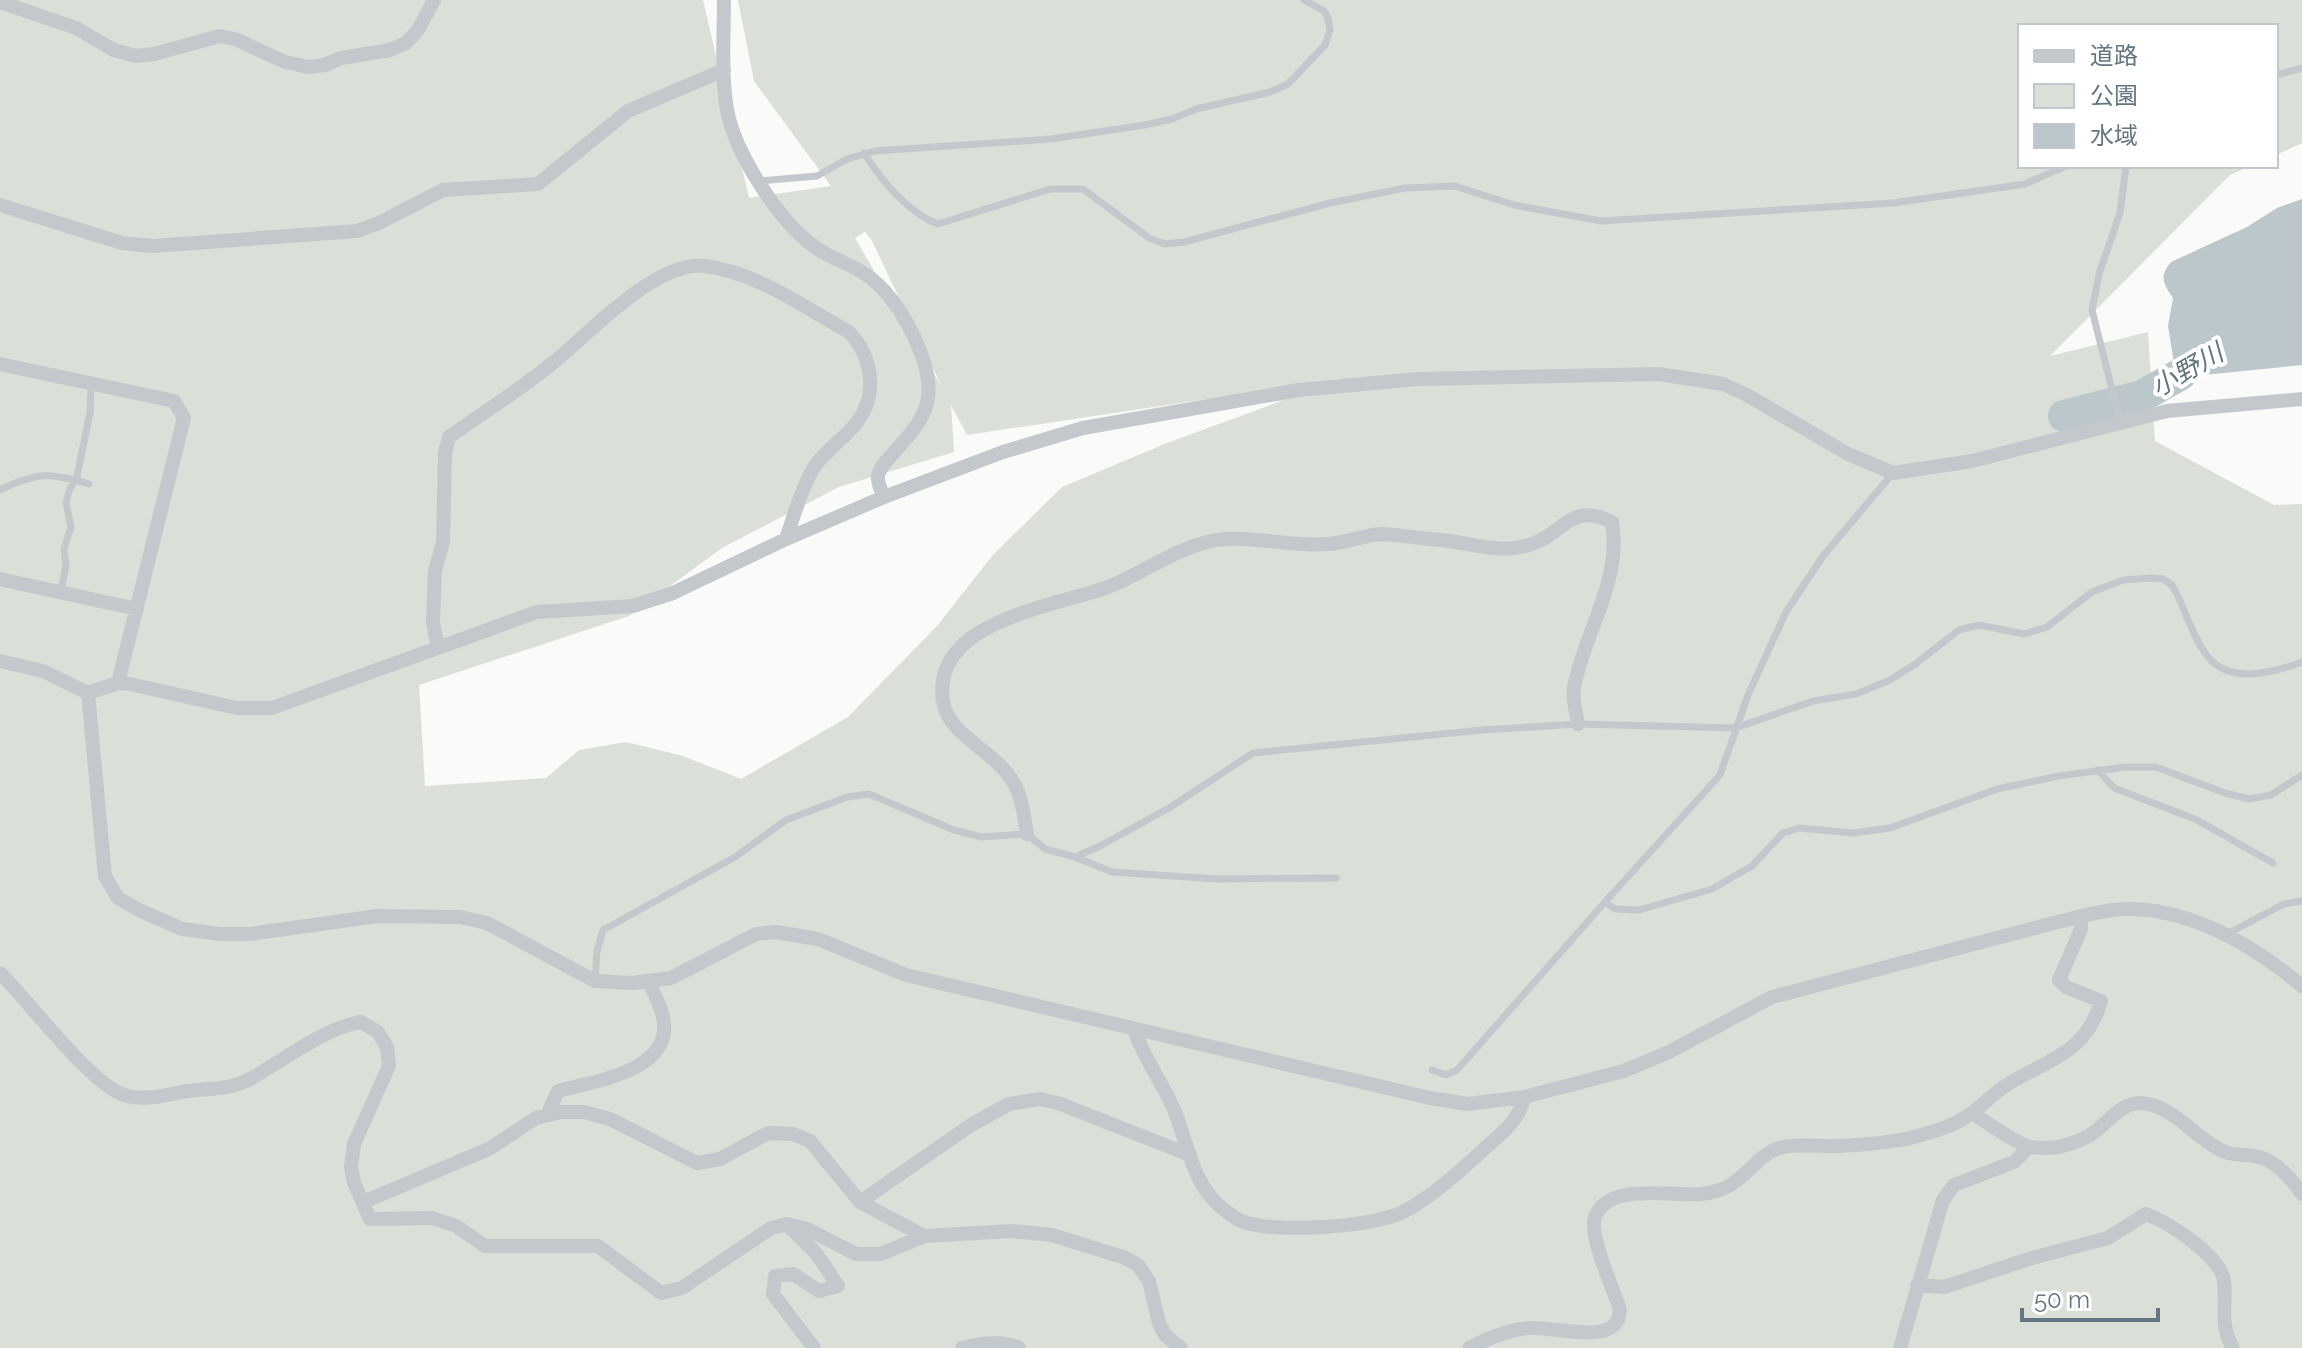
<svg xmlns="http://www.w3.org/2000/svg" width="2302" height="1348" font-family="Raleway,'Noto Sans JP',sans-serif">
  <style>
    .green { fill: #dadfd7; fill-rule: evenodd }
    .water { fill: #bbc7cb }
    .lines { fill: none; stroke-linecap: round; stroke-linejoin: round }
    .river { stroke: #bbc7cb; stroke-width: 32 }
    .service { stroke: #c3c8cc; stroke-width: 7 }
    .minor { stroke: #c3c8cc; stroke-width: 14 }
    .labels { text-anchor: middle; stroke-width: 8; stroke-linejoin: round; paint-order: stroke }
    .water-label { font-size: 26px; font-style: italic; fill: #60757c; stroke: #fff }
  </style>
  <rect width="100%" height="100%" fill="#fafaf8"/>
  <path class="green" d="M0 0H703L749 198 831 186 754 81 738 0H2302V143L2276 155V26H2020V166H2250L2230 175 2050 356 2148 332 2155 441 2274 505 2302 504V1348H0ZM865 232 871 239 943 389 855 238ZM1341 379 1167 443 1062 487 992 556 937 626 848 717 741 779 683 756 626 742 579 750 546 778 425 786 419 685 629 616 722 548 839 487 954 452 951 405 967 435Z"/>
  <path class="water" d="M2302 199V365L2184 377 2144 400 2140 393 2169 376 2175 369 2168 326 2173 298C2163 284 2159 276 2171 262L2247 227 2277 208Z"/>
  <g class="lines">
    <path class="river" d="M2064 416 2142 396 2181 374"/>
    <path class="service" d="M2276 75 2302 68
      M864 153C881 180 908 213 938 224L1050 189H1083L1149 238 1165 244 1184 242 1330 203 1405 188 1455 186 1514 205 1601 221 1893 203 2025 184 2066 166
      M759 181 817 176 847 159 875 151 1051 139 1145 125 1172 119 1196 109 1270 92 1288 84 1325 45 1330 30 1328 18 1324 11 1304 0
      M2120 421 2092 310 2099 274 2120 213 2126 166
      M1893 473 1823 556 1786 612 1748 695 1720 775 1605 902 1615 909 1639 910 1712 889 1752 866 1783 833 1799 828 1853 833 1890 828 1997 789 2059 776 2125 767H2156L2225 793 2249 799 2271 795 2302 775
      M0 490C37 472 49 472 89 484
      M61 592 66 565 64 549 71 527 66 503 69 491 77 476 90 413 91 384
      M2098 770 2114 788 2195 819 2273 863
      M1075 857 1112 872 1218 879 1336 878
      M2225 935 2284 904 2302 901
      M595 981 597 951 603 930 735 857 786 820 847 797 869 794 954 830 981 837 1027 834 1045 849 1075 857 1100 846 1169 808 1253 753 1482 730 1578 724 1735 728 1813 701 1856 694 1890 680 1914 665 1959 630 1979 625 2024 634 2047 627 2092 592 2123 580 2151 578 2163 579 2172 585C2185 607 2192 637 2208 657 2231 685 2275 672 2302 662
      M1432 1070 1446 1075 1457 1070 1605 902"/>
    <path class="minor" d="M724 0C724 36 721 74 727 110 735 153 779 222 815 247 831 259 852 264 868 276 893 294 912 328 922 356 940 406 919 424 889 458 884 464 877 472 878 479 878 485 882 492 884 497
      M0 2 76 28 114 50 135 56 154 54 220 36 235 39 285 62 309 67 325 65 341 58 390 50 406 43 418 30 434 0
      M0 205 122 243 153 246 357 231 379 223 443 190 538 184 628 111 724 70
      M0 364 174 401 184 418 118 683
      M0 579 137 609
      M438 648 433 622 435 571 443 542 445 453 449 437C484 412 521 389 554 362 590 333 656 260 705 266 756 272 804 307 849 332 871 355 878 390 860 418 848 437 825 449 813 469 801 489 794 516 786 539
      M0 661 43 671 88 693 118 683 130 684 237 708H272L537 612 633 606 673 593 786 539 884 497 1003 452 1083 428 1299 390 1418 379 1659 374 1723 384 1747 395 1848 454 1893 473 1972 461 2167 411 2302 399
      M88 693 105 876 118 898 139 910 182 929 220 934H250L377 916 460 917 487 923 595 981 632 983 671 978 756 934 776 932 818 939 906 975 1430 1098 1468 1104 1524 1097 1624 1071 1669 1052 1772 997 2081 916C2096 913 2114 908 2130 909 2194 910 2254 946 2302 986
      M1027 834C1023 811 1022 791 1006 772 988 749 947 732 943 701 931 618 1060 607 1113 585 1148 570 1186 542 1225 539 1259 537 1294 547 1328 544 1346 543 1363 535 1382 534 1406 536 1431 539 1456 542 1481 546 1504 553 1529 545 1564 535 1569 501 1612 522 1622 581 1585 631 1574 687 1572 698 1576 713 1578 724
      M0 973C30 1002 91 1086 127 1096 145 1101 170 1094 188 1091 208 1088 229 1090 248 1080 282 1062 323 1028 361 1022L378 1032 387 1047 389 1066 354 1144 351 1167 354 1183 370 1219 433 1218 456 1226 485 1246H598L661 1293 682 1288 771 1228 787 1224 807 1229 856 1254H881L924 1236
      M1134 1029C1143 1057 1160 1079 1172 1105 1187 1138 1191 1183 1221 1207 1227 1212 1235 1218 1241 1221 1272 1234 1374 1227 1403 1212 1432 1197 1460 1171 1484 1149 1501 1134 1520 1120 1524 1097
      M1972 1113C1987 1122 2016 1144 2031 1147 2057 1151 2086 1142 2104 1124 2115 1114 2125 1103 2141 1103 2174 1105 2196 1140 2225 1152 2239 1157 2254 1153 2267 1160 2282 1167 2293 1181 2302 1194
      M547 1115 558 1091C595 1081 675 1071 663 1017 661 1005 653 993 649 982
      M363 1202 489 1149 536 1118 561 1112H584L610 1119 697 1163 720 1159 768 1133 793 1134 810 1141 860 1202 924 1236 1012 1231 1052 1235 1123 1257 1138 1265 1149 1281 1159 1323 1165 1335 1181 1348
      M860 1202 971 1125 1009 1104 1040 1099 1058 1103 1190 1155
      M787 1225 816 1253 838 1286 819 1291 793 1274 775 1276 773 1294 814 1348
      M1917 1285 1944 1287 2032 1258 2108 1238 2146 1214C2168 1222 2221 1256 2224 1281 2227 1307 2219 1325 2233 1348
      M962 1348C981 1343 1001 1340 1019 1348
      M1469 1348C1488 1338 1508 1330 1529 1328 1558 1326 1618 1348 1620 1310 1614 1290 1588 1234 1595 1217 1608 1181 1673 1197 1701 1194 1747 1190 1751 1154 1783 1147 1800 1144 1820 1146 1838 1146 1861 1145 1888 1143 1910 1138 1932 1132 1953 1127 1972 1113 1983 1105 1993 1094 2005 1086 2045 1060 2086 1055 2101 1001L2066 987 2059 980 2081 929V916
      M1900 1348 1943 1200 1954 1185 2014 1162 2029 1147"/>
  </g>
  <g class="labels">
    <g class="water-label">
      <text transform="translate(2187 370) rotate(-30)" y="9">小野川</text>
    </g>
  </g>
  <rect x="2018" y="24" width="260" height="144" fill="#ffffff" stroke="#c1c8cd" stroke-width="2"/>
  <rect x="2034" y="50" width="40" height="12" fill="#c3c8cc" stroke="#c1c8cd" stroke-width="2"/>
  <text x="2090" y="64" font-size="24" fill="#657683">道路</text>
  <rect x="2034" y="84" width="40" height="24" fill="#dadfd7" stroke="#c1c8cd" stroke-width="2"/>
  <text x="2090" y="104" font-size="24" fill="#657683">公園</text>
  <rect x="2034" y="124" width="40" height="24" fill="#bbc7cb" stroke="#c1c8cd" stroke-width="2"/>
  <text x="2090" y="144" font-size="24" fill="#657683">水域</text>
  <path d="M2022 1308v12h136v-12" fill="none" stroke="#657683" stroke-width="4"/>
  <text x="2034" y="1308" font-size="24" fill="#657683" stroke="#ffffff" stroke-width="6" paint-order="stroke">50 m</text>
</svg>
